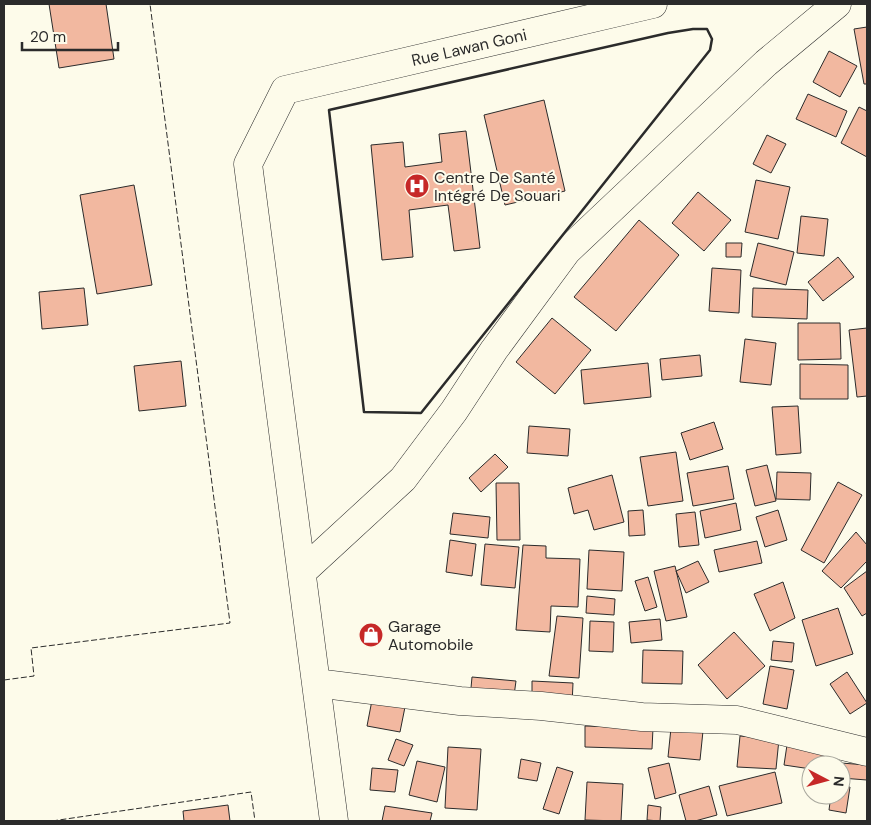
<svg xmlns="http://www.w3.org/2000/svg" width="871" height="825" font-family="'DM Sans',sans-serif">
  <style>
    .building { fill: #f2b8a0; stroke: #2b2b2b }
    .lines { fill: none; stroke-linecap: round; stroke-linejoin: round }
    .street-casing { stroke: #2b2b2b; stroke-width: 29 }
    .street { stroke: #fdfbea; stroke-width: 28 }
    .fence { stroke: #2b2b2b; stroke-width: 1; stroke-dasharray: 6 2.5; stroke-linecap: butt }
    .wall { stroke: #2b2b2b; stroke-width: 2.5 }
    .labels { text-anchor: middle; stroke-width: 4; stroke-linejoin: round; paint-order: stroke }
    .street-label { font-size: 16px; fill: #2b2b2b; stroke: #fdfbea }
    .poi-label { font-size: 16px; fill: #2b2b2b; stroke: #fdfbea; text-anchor: start }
  </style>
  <rect width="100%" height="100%" fill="#fdfbea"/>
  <path class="building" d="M49 4H106L114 59 59 68Z
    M867 27V84H864L854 29Z
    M829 51 857 66 840 97 813 82Z
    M808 94 847 111 836 137 796 119Z
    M544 100 565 191 505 205 484 115Z
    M859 107 867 111V157L841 143Z
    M466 131 480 248 454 251 448 205 409 210 413 257 382 260 371 145 403 142 405 167 442 162 439 134Z
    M767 135 786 144 771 173 753 164Z
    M756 180 790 187 778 239 745 232Z
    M134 185 152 285 97 294 80 195Z
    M698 192 731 220 704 251 672 223Z
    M801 216 828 219 824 256 797 253Z
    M639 220 679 255 616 331 574 297Z
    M726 243H742L741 257H726Z
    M758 243 794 252 786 285 750 276Z
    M838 257 854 277 823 301 808 282Z
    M712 268 741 270 739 313 709 311Z
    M84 288 88 325 42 329 39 292Z
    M753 288 808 290 807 319 752 317Z
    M552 318 591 350 555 394 516 362Z
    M798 323H840L841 359 798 360Z
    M867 328V396L857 397 849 330Z
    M745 339 776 343 771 385 740 382Z
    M700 355 702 376 662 380 660 359Z
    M181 361 186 406 139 411 134 366Z
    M648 363 651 397 584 404 581 370Z
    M800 364 848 365V399H800Z
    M798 406 801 453 776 455 772 407Z
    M714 422 723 449 690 460 681 433Z
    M529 426 570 429 568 456 527 453Z
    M676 452 683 501 648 506 640 457Z
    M495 454 508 467 481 492 469 478Z
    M767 465 776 501 755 506 746 470Z
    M728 466 734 499 693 506 687 473Z
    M777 472 811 473 810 500 776 499Z
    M612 475 624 522 594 530 588 510 574 514 568 488Z
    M838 482 862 495 824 563 801 550Z
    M496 483H519L520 540H497Z
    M736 503 741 530 705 538 700 511Z
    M643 510 645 535 629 536 628 511Z
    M778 510 787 540 765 547 756 517Z
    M695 512 699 545 679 547 676 514Z
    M453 513 490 517 488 538 450 534Z
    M856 532 867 545V561L841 588 822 571Z
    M450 540 476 544 472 576 446 572Z
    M757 541 762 563 719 572 714 550Z
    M485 544 519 547 515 588 481 585Z
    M523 545 546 546V558L580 559 578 607 551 606 550 632 516 630Z
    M589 550 624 552 622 591 587 589Z
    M698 561 709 582 686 593 676 571Z
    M675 566 687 617 666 621 654 571Z
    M867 571V613L862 616 844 588Z
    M648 577 657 607 645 611 635 581Z
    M783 582 795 618 770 631 754 594Z
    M587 596 615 599 614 615 586 613Z
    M838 608 853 654 816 666 802 620Z
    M557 616 583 618 579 678 549 676Z
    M660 619 662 640 631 643 629 622Z
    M590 621 614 622 613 652 589 651Z
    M734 632 765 666 727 699 698 665Z
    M773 641 794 643 792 662 771 660Z
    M643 650 683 651 682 684 642 683Z
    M770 666 794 670 787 709 763 704Z
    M847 672 867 703 850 714 830 684Z
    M472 677 516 681 513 703 470 699Z
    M532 681 573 683 572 705 532 703Z
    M373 695 406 702 400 732 367 726Z
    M585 726 653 728 652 749 585 747Z
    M671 728 703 731 700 760 668 757Z
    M740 736 779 739 776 769 737 767Z
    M396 739 413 745 404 766 388 760Z
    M787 745 831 752 829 765H811V769L784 765Z
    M448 747 481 749 477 810 445 808Z
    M521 759 541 763 537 781 518 778Z
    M417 761 445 767 437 802 409 795Z
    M669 763 676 793 655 799 648 768Z
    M841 763 867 765V780L841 778Z
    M557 767 573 772 559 814 543 809Z
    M372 768 398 770 395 792 370 790Z
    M775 772 782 803 727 816 719 786Z
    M587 782 623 784 621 821 585 820Z
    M709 786 717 815 695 821H686L679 795Z
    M841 786 850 787 846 813 829 810 831 795H841Z
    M228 805 230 821H184L183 811Z
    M648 805 661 807 660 821 647 820Z
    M385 806 432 813 430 821H382Z"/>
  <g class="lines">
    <defs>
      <path id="street" d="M302 572 403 479 454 411 494 350 567 251 766 63 837 4
        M316 683 460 701 541 706 642 717 737 720 867 752
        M334 821 248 164 285 90 653 4"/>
    </defs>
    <use href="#street" class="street-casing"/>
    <use href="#street" class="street"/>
    <path class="fence" d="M4 680 34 676 31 648 230 623 150 4
      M52 821 251 792 255 821"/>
    <path class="wall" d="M693 29H707L712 39 710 50 421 413 364 412 329 110 668 33Z"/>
  </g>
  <defs>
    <symbol id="hospital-disc" viewBox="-11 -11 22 22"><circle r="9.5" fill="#c62828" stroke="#fdfbea"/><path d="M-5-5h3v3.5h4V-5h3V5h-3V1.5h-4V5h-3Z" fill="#fff"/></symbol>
    <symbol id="shop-disc" viewBox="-11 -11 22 22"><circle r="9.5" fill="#c62828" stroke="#fdfbea"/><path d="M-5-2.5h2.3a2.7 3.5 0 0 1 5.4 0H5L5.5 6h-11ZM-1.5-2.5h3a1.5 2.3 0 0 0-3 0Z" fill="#fff"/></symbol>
  </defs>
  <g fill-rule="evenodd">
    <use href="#hospital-disc" x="403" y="172" width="28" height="28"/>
    <use href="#shop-disc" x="357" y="621" width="28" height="28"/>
  </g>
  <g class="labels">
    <g class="street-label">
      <text transform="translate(469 47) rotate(-13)" y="6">Rue Lawan Goni</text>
    </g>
    <g class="poi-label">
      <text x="434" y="183">Centre De Santé<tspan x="434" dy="18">Intégré De Souari</tspan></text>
      <text x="388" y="632">Garage<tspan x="388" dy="18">Automobile</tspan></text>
    </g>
  </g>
  <rect width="871" height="825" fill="none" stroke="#2b2b2b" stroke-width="10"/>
  <g transform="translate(826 780) rotate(96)"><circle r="24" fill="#fdfbea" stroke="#a9a89e"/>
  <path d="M0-4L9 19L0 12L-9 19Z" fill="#c62828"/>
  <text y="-8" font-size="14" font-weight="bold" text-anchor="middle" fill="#2b2b2b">N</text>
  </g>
  <path d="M22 42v8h96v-8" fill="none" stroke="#2b2b2b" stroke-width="2.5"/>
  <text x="30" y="42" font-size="15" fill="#2b2b2b" stroke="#fdfbea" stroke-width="4" paint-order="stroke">20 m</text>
</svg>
